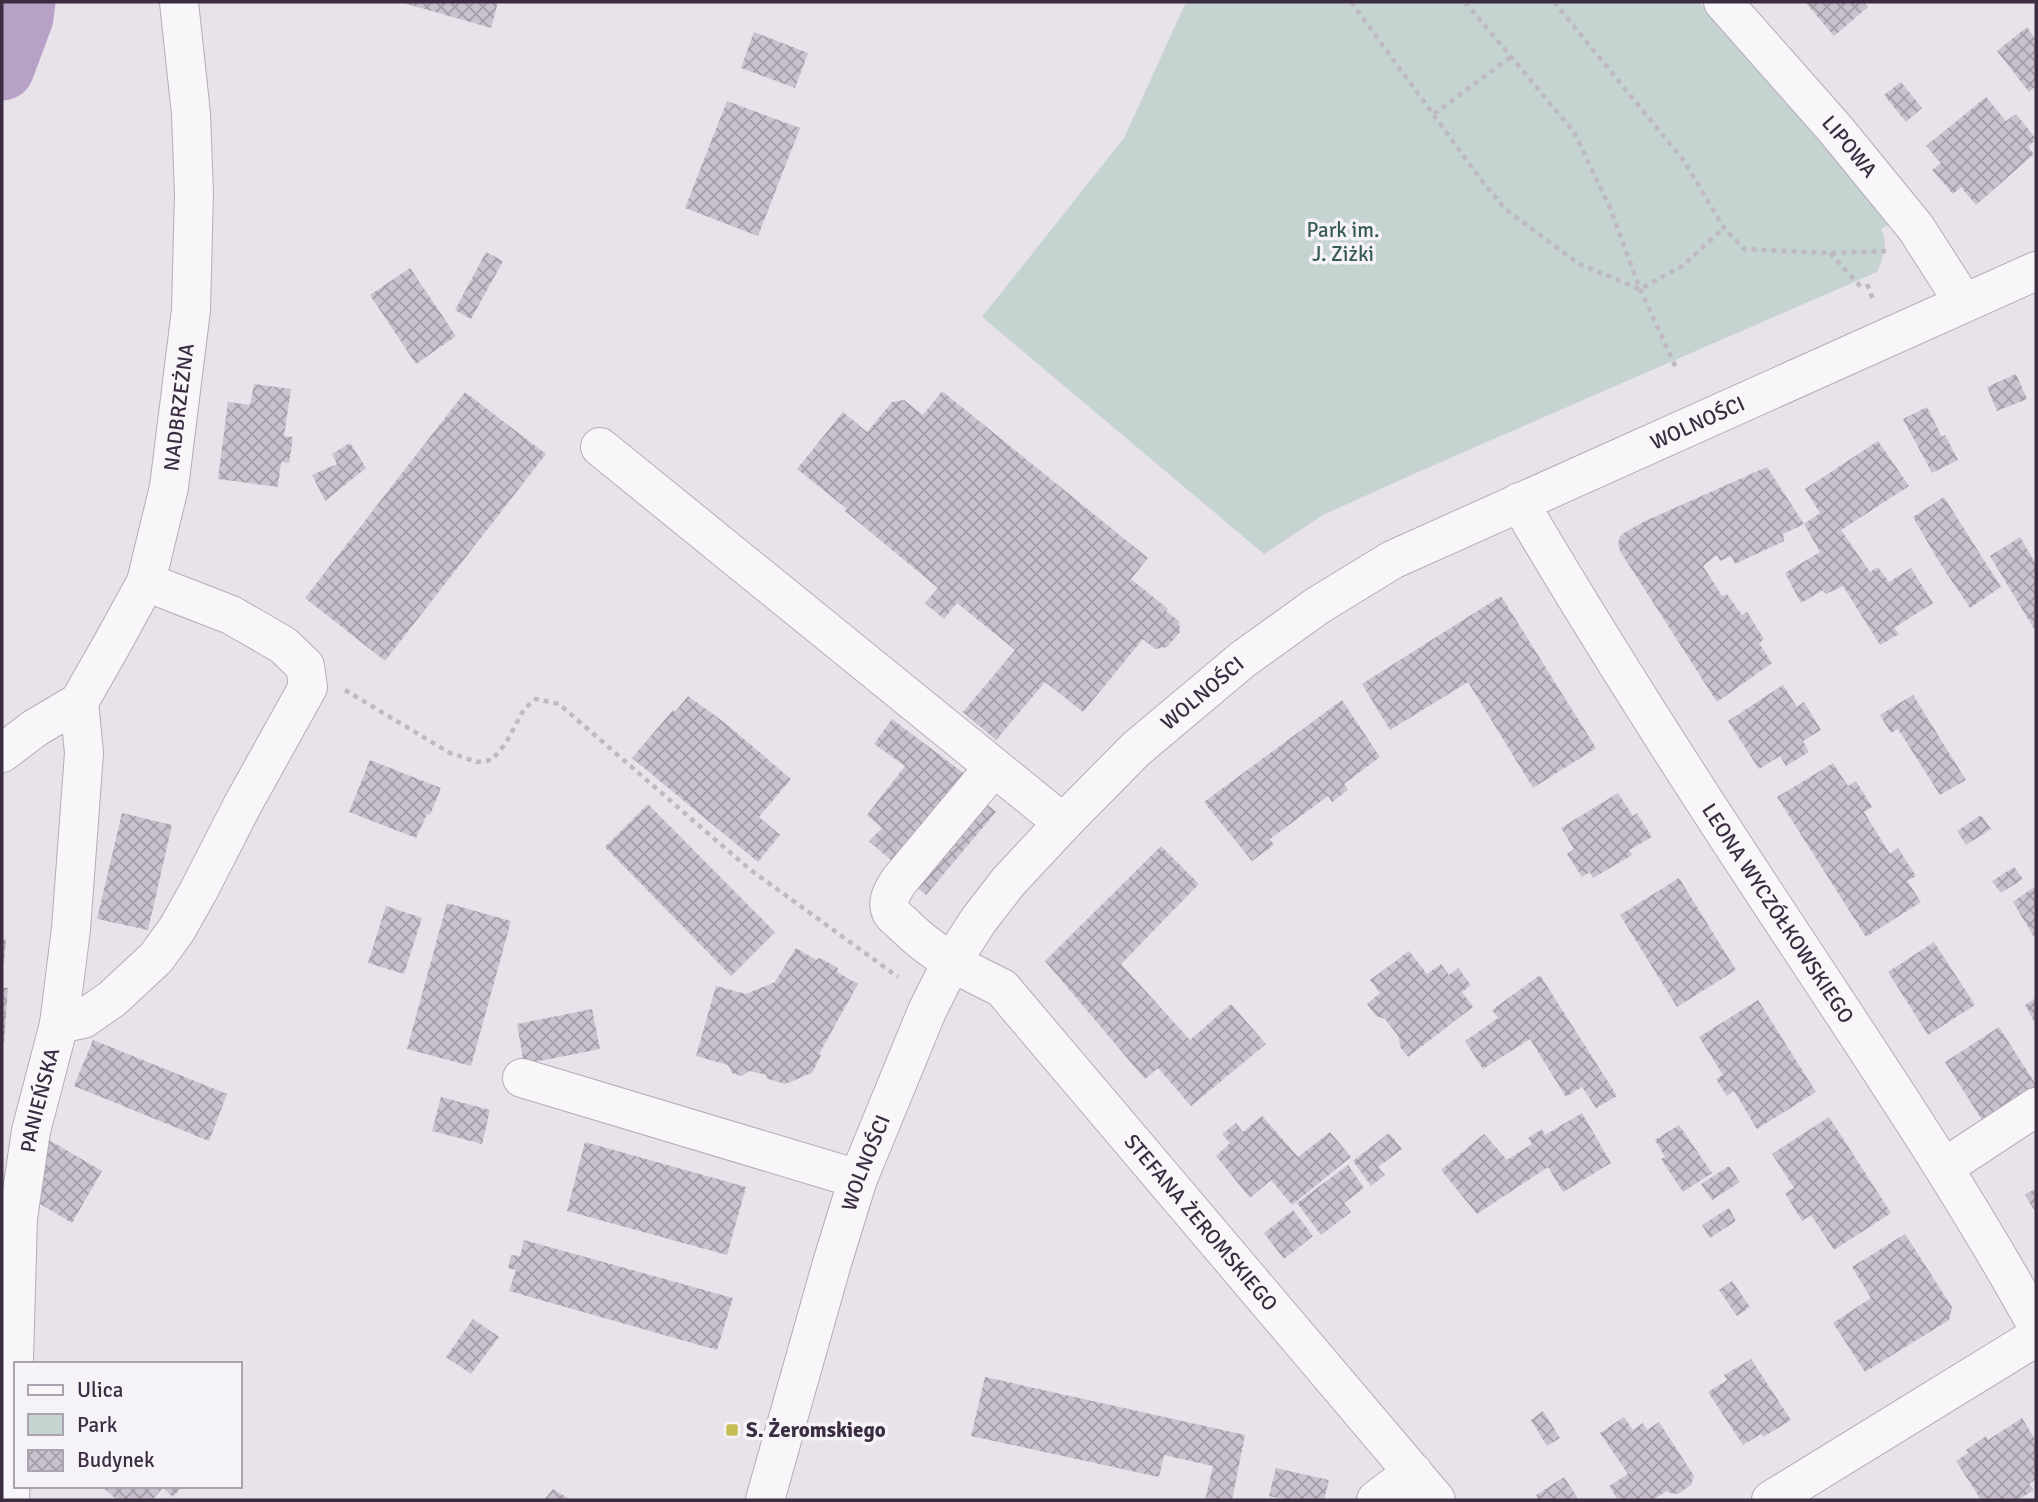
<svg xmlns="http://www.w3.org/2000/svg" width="2038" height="1502" font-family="Signika,sans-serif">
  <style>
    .park { fill: #c5d3d1 }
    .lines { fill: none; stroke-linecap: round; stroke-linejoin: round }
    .river { stroke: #b8a1c7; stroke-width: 65 }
    .building { fill: url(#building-cross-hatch) }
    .minor-casing { stroke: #b4acb7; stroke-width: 40 }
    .path { stroke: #bfb9c2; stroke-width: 4.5; stroke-dasharray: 5 5; stroke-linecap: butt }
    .minor { stroke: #f8f6f9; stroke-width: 38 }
    .poi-dot { fill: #c5be52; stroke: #f6f3f8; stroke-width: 2.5 }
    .labels { text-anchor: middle; stroke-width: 7; stroke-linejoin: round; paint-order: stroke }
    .street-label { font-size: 21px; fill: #3b2c41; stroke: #f6f3f8 }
    .park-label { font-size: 21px; fill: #3a5c58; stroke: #f6f3f8 }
    .poi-label { font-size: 21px; font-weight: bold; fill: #3b2c41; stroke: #f6f3f8; text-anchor: start }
  </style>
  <defs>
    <pattern id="building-cross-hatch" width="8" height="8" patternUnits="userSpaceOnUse" patternTransform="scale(1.75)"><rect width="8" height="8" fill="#c9c1cd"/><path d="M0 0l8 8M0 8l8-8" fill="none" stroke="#a49da8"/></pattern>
  </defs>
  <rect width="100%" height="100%" fill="#e8e3ea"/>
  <path class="park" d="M1186 2H1699L1881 211 1889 225 1881 229C1889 244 1883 258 1877 272L1418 472 1323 515 1264 554 982 317 1124 138Z"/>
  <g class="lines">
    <path class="river" d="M2 68 21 17 23 2"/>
  </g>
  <path class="building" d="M400 2H498L491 28Z
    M1805 2H1864L1868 7 1834 36Z
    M2027 27 2036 40V86L2029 92 1997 51Z
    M754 32 808 53 795 88 741 68Z
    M1901 82 1922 108 1906 122 1884 95Z
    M1986 97 2006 121 2016 114 2036 139 2028 147 2034 154 1976 205 1961 187 1953 194 1932 170 1941 163 1926 146Z
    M727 101 800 128 758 236 685 208Z
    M486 252 503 261 471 319 455 310Z
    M410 268 456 336 416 364 370 295Z
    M2016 374 2027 399 1997 411 1987 387Z
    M254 384 291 389 284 436 293 437 289 463 281 462 278 487 218 479 228 402 250 405Z
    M942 391 1148 558 1131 579 1168 609 1166 611 1179 621 1180 632 1167 647 1155 649 1143 639 1083 712 1045 682 996 740 963 712 1015 650 957 603 944 619 925 603 938 588 845 511 847 509 797 469 843 412 867 432 892 402 904 400 923 415Z
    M465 392 546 454 385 661 305 598Z
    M1927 407 1942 437 1945 435 1958 460 1932 473 1903 419Z
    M1878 441 1909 486 1841 530 1870 572 1878 567 1889 582 1911 568 1933 603 1894 628 1899 634 1880 645 1843 586 1826 594 1823 590 1801 603 1785 573 1820 552 1804 524 1820 513 1805 489Z
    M350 443 366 468 325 501 312 475 337 464 332 454Z
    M1767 467 1804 524 1783 534 1784 541 1735 564 1731 556 1720 561 1717 555 1703 566 1722 596 1727 594 1742 615 1747 612 1764 639 1759 643 1772 663 1717 702 1620 551 1618 544 1620 537 1624 533 1643 522Z
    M1944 497 2001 587 1970 608 1939 562 1913 517Z
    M2020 537 2036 564V632L1990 556Z
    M1501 596 1596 748 1533 788 1468 682 1390 730 1362 684Z
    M1783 685 1797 707 1804 702 1821 730 1803 741 1809 752 1786 766 1780 756 1759 769 1728 721Z
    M1913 695 1966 780 1940 795 1898 729 1891 733 1880 715Z
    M688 696 725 723 791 779 759 817 780 835 758 862 632 758 673 710 675 712Z
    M1342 700 1380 757 1344 784 1348 790 1332 802 1328 796 1270 839 1274 845 1252 861 1204 802Z
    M892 719 966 775 893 862 869 841 882 828 867 815 905 766 874 744Z
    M370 760 441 788 430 815 427 814 416 838 349 812Z
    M1833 763 1848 786 1856 781 1872 807 1864 812 1890 854 1898 848 1916 876 1907 881 1921 902 1866 937 1777 797Z
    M963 784 996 812 926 895 892 867Z
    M1618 793 1633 816 1637 813 1652 837 1629 850 1632 855 1593 878 1590 872 1582 877 1567 854 1574 849 1561 828Z
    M648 804 775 932 731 976 605 847Z
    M122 813 172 825 148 930 97 919Z
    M1981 815 1991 829 1966 845 1957 831Z
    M1161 846 1199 884 1121 964 1190 1040 1231 1004 1266 1044 1191 1106 1158 1068 1145 1079 1045 961Z
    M2014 867 2023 879 2001 893 1992 881Z
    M1679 878 1736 970 1677 1007 1620 915Z
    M2034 887 2036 890V940L2013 902Z
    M447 903 511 921 471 1066 407 1049Z
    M386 906 422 918 404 974 368 963Z
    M2 939H6L4 962H2Z
    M1934 942 1975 1005 1928 1035 1888 972Z
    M796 948 816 960 820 958 838 968 837 972 858 984 819 1054 821 1055 812 1073 785 1084 766 1078 767 1075 749 1071 742 1076 732 1073 728 1065 696 1056 716 986 746 994 775 982Z
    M1409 951 1427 974 1441 964 1449 975 1458 968 1471 985 1462 992 1473 1007 1408 1057 1400 1047 1399 1037 1385 1019 1376 1016 1367 1004 1380 993 1370 980Z
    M1540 975 1617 1096 1596 1108 1582 1087 1566 1097 1530 1039 1483 1069 1465 1041 1498 1018 1492 1010Z
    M2 987 8 988 4 1043H2Z
    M2036 998V1025L2025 1005Z
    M1758 1000 1816 1092 1757 1129 1734 1091 1727 1096 1716 1079 1723 1075 1699 1037Z
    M592 1009 600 1049 524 1064 517 1024Z
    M1999 1027 2036 1085V1094L1986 1126 1945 1062Z
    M93 1040 227 1094 209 1141 74 1086Z
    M441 1097 490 1110 482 1144 432 1131Z
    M1582 1113 1611 1163 1563 1192 1548 1167 1477 1214 1441 1170 1484 1134 1507 1160 1532 1144 1528 1138 1542 1129 1545 1135Z
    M1262 1116 1298 1157 1330 1132 1351 1157 1292 1205 1271 1180 1250 1198 1216 1156 1230 1143 1222 1134 1236 1123 1243 1132Z
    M1829 1117 1891 1213 1834 1250 1811 1215 1802 1221 1785 1193 1794 1188 1772 1154Z
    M1679 1125 1712 1173 1683 1192 1661 1159 1665 1157 1655 1140Z
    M1389 1133 1402 1149 1378 1167 1385 1175 1371 1186 1353 1161Z
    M49 1140 102 1171 72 1223 32 1199Z
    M585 1142 746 1187 727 1255 567 1211Z
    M1348 1165 1364 1188 1344 1203 1351 1212 1321 1235 1297 1203Z
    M1729 1166 1740 1182 1712 1200 1701 1184Z
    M2036 1188V1213L2025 1195Z
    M1729 1208 1736 1221 1710 1238 1702 1225Z
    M1293 1210 1313 1236 1284 1259 1264 1233Z
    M1905 1234 1952 1307 1949 1320 1865 1372 1833 1323 1871 1298 1852 1267Z
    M524 1240 733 1298 717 1350 509 1291 516 1270 508 1268 511 1255 520 1256Z
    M1732 1281 1750 1307 1737 1316 1719 1290Z
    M473 1319 499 1337 471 1374 446 1357Z
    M1751 1359 1791 1420 1763 1437 1761 1434 1743 1445 1708 1392 1727 1380 1724 1375Z
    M985 1377 1245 1435 1232 1500H1205L1213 1466 1164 1455 1159 1477 971 1436Z
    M1543 1411 1560 1438 1547 1446 1531 1420Z
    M1624 1417 1633 1430 1643 1423 1647 1430 1659 1422 1694 1476 1691 1485 1678 1494 1670 1493 1667 1491 1652 1500H1618L1609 1486 1628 1474 1600 1433Z
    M2022 1418 2036 1441V1479L2029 1484 2034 1490 2018 1500H1981L1956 1461 1968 1453 1966 1450 1986 1436 1988 1440Z
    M1276 1468 1329 1480 1324 1500H1288L1269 1496Z
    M1564 1477 1579 1500H1534L1538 1498 1536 1495Z
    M101 1486H183L173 1497 163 1488 152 1500H117Z
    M553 1489 571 1500H544Z"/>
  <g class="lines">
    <defs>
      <g id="minor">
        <path id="s1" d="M1723 2 1836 130 1916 228 1964 303"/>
        <path d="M600 447 1063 823"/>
        <path id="s2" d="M1519 502C1605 649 1698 793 1792 935 1876 1063 1962 1190 2036 1324"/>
        <path id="s3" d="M2 753 35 728 79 702 111 646 146 582 169 487 191 310 194 193 191 114 179 2"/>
        <path id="s4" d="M994 767 899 881C893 890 886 901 891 912 893 916 899 920 902 923 934 955 963 969 1002 988L1436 1500"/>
        <path d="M59 1024 83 1019 112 999 156 958 177 929 199 890 243 804 308 687 305 666 283 645 231 615 146 582"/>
        <path d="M522 1078 858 1179"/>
        <path d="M1945 1167 2036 1107"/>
        <path id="s5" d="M10 1500 18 1218 31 1131 59 1024 71 929 84 753 79 702"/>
        <path id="s6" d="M765 1500 832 1263 858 1179 927 1011 951 963 978 921 1008 882 1063 823 1136 749 1242 660 1317 606 1392 560 2036 271"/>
        <path d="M1376 1500 1413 1472"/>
        <path d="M1771 1500 2036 1337"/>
      </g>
    </defs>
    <use href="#minor" class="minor-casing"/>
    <path class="path" d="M1351 2 1482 181 1505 209 1579 264 1640 289 1682 266 1724 228
      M1465 2 1574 132 1610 208 1640 289 1677 370
      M1554 2 1684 161 1724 228 1744 249 1830 253 1886 251
      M1434 114 1512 56
      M1830 253 1861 287
      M1867 284 1874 302
      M345 690 450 753 477 762 492 760 506 743 524 709 536 699 559 704 748 868 898 977"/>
    <use href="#minor" class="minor"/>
  </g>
  <rect class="poi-dot" x="725" y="1423" width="14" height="14" rx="3.5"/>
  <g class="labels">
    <g class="street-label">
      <text dy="7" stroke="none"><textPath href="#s1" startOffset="192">LIPOWA</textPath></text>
      <text dy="7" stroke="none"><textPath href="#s3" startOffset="408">NADBRZEŻNA</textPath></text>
      <text dy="7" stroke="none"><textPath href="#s6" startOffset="1507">WOLNOŚCI</textPath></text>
      <text dy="7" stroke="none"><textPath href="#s6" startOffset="940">WOLNOŚCI</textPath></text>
      <text dy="7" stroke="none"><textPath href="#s2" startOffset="486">LEONA WYCZÓŁKOWSKIEGO</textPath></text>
      <text dy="7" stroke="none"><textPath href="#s5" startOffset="402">PANIEŃSKA</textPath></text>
      <text dy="7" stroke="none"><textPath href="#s6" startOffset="352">WOLNOŚCI</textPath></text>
      <text dy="7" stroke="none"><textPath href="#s4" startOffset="625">STEFANA ŻEROMSKIEGO</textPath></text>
    </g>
    <g class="park-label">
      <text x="1343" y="237">Park im.<tspan x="1343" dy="24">J. Ziżki</tspan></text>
    </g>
    <g class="poi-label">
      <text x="746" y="1437">S. Żeromskiego</text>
    </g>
  </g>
  <rect width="2038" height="1502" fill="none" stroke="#3b2c41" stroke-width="7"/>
  <rect x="14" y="1362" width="228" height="126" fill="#f6f3f8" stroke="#aba3af" stroke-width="2"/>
  <rect x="28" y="1385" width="35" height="10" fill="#f8f6f9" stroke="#aba3af" stroke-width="2"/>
  <text x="77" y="1397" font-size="21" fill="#3b2c41">Ulica</text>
  <rect x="28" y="1414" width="35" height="21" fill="#c5d3d1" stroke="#aba3af" stroke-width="2"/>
  <text x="77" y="1432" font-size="21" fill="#3b2c41">Park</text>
  <rect x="28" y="1450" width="35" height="21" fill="url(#building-cross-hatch)" stroke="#aba3af" stroke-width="2"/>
  <text x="77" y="1467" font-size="21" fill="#3b2c41">Budynek</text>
</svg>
